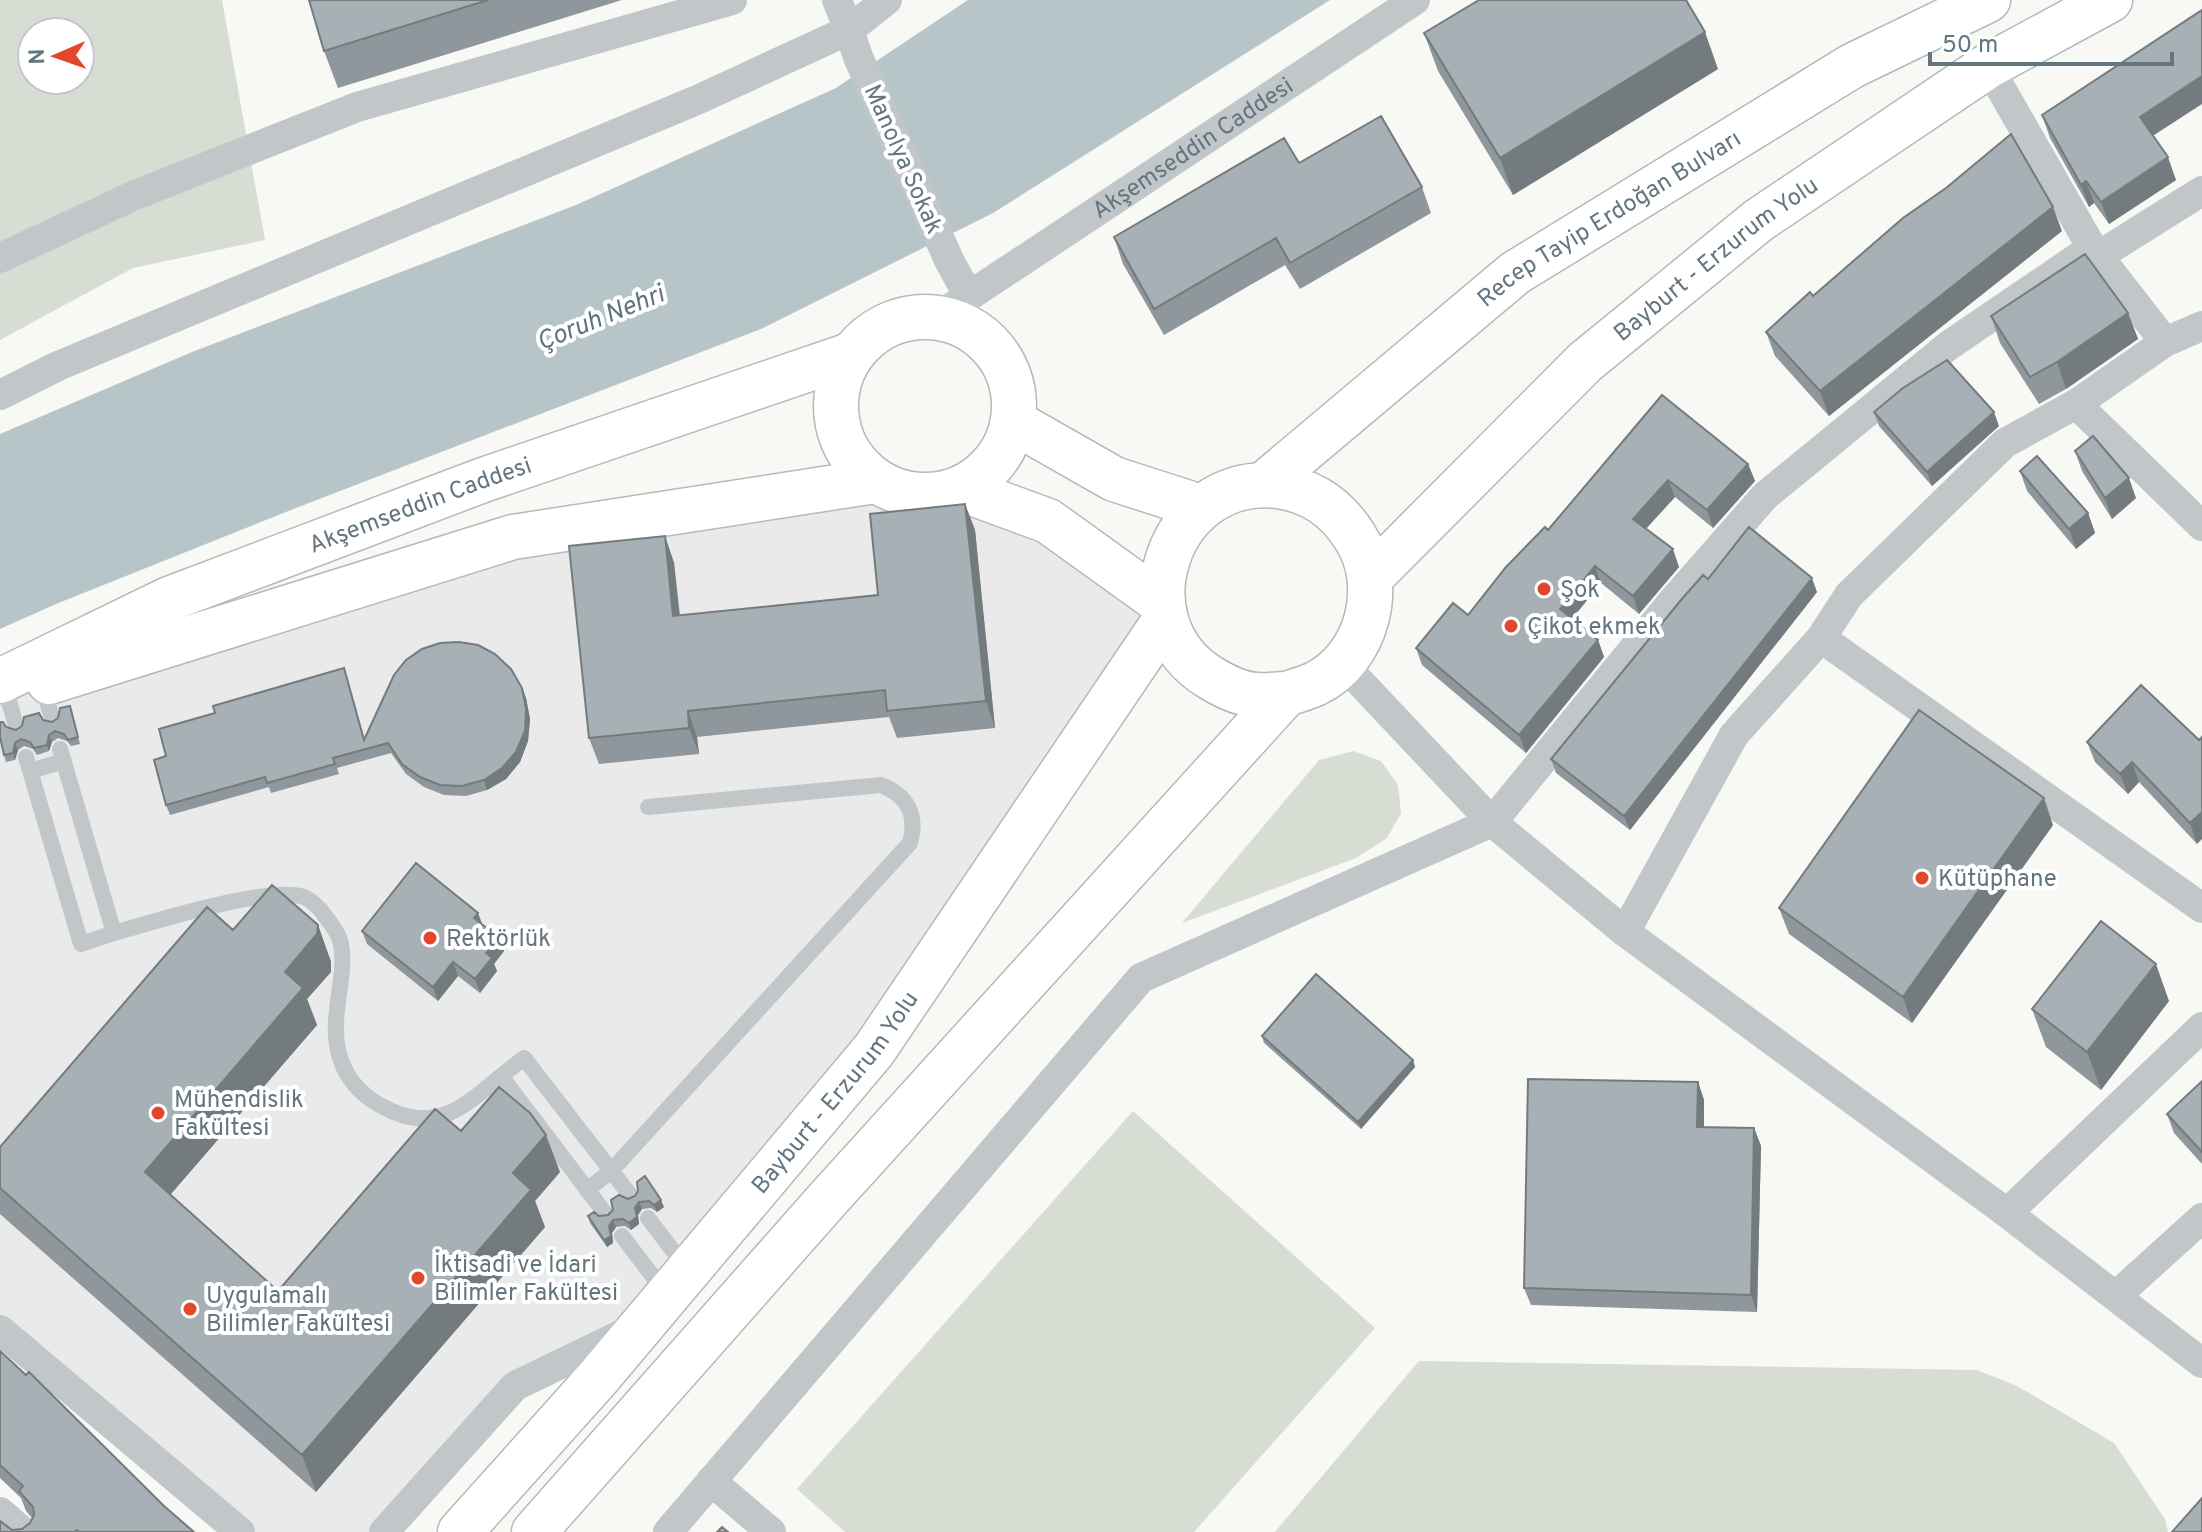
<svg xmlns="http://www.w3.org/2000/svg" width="2202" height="1532" font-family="Overpass,sans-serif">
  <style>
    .built { fill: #e9eae9 }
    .green { fill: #d8ddd4; fill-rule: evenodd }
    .water { fill: #b7c5c8 }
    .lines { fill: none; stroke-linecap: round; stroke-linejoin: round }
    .secondary-casing { stroke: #b4babe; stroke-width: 47 }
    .highway-casing { stroke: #b5b9bc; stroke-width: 47 }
    .lane { stroke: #c1c6c9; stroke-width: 16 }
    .street { stroke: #c1c6c9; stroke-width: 30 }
    .secondary { stroke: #fff; stroke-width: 44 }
    .highway { stroke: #fff; stroke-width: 44 }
    .wall { fill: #8f979c }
    .shaded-wall { fill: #747b7f }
    .building { fill: #a6b0b5; stroke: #747b7f; stroke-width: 2 }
    .poi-dot { fill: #e3472a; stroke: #fff; stroke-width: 3 }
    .labels { text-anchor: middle; stroke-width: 8; stroke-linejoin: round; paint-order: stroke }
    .street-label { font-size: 24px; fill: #637680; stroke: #fff }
    .poi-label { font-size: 24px; fill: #637680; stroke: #fff; text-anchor: start }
    .water-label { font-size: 26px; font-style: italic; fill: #5e767b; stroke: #fff }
  </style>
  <rect width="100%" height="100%" fill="#f8f8f5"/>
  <path class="built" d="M875 481 902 493 932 496 961 489 1165 620 667 1296 515 1386 384 1532H240L0 1330V696L512 537Z"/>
  <path class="green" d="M0 0H222L265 240 133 268 0 340ZM32 32H80V80H32Z
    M1353 751 1381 761 1398 785 1401 813 1387 838 1356 858 1182 923 1319 760Z
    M1133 1111 1375 1328 1194 1532H845L797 1489Z
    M1419 1361 1977 1370 2017 1386 2114 1443 2165 1519 2168 1532H1275Z"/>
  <path class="water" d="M968 0H1330L993 213 761 329 296 508 56 604 0 629V434L192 352 576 205 836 88Z"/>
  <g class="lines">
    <defs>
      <g id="secondary">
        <circle cx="925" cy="406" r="89"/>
        <path d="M1014 422 1114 479 1201 507"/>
        <path d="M961 489 1048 521 1162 603"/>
        <path id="s2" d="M0 681 169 599 483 480 850 355"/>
        <path d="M49 682 513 537 875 481"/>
      </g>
      <g id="highway">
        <path id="s3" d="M1263 485 1515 273 1852 66 1988 0"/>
        <path id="s4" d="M1371 577 1585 362 1759 220 1988 66 2110 0"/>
        <path id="s5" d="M460 1532 597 1379 874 1050 1165 620"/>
        <path d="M534 1532 827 1200 1286 694C1296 691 1306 688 1315 684 1368 658 1386 585 1355 537 1337 508 1311 490 1277 486 1169 474 1118 622 1211 678 1224 686 1240 694 1256 695 1266 696 1276 694 1286 694"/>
      </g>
    </defs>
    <use href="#secondary" class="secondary-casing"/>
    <use href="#highway" class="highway-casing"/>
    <path class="lane" d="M42 685 52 718
      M7 694 16 726
      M26 757 81 944 114 933 60 749
      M30 771 64 761
      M114 933C153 922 270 885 304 897 313 901 321 910 326 917 332 925 339 934 341 944 345 966 339 988 337 1010 331 1058 348 1093 394 1112 440 1131 467 1104 501 1076
      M587 1190 611 1171 910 843C918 815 907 795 881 785L648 807
      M605 1213 501 1076 524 1058 630 1195
      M648 1218 687 1269
      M622 1236 665 1292"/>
    <g class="street">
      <path d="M887 0 849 30 858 57 949 260 968 295"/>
      <path d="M1988 66 2092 248 2165 342"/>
      <path d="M2100 255 2202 191"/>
      <path d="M0 258 133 196 357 107 732 0"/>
      <path id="s1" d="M939 316 1415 0"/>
      <path d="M0 395 58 366 697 100 849 30 837 0"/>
      <path d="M2076 404 2202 526"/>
      <path d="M1821 638 2202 908"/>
      <path d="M1342 663 1492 822 1625 932 2007 1213 2202 1363"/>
      <path d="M1625 932 1734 735 1821 638 1849 595 2005 443 2076 404 2165 342 2202 326"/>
      <path d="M2007 1213 2202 1027"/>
      <path d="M2117 1295 2202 1218"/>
      <path d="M0 1330 240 1532"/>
      <path d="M711 1481 771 1532"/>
      <path d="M0 1512 23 1532"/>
      <path d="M384 1532 515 1386 633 1329"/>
      <path d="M668 1532 1141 978 1492 822 1672 602 1765 496 1948 346 2092 248"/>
    </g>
    <use href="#secondary" class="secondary"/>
    <use href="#highway" class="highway"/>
  </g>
  <path class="wall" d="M309 0H622L338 88 324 51Z
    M1424 33 1718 69 1513 195 1438 71Z
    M2042 115 2153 136 2176 180 2109 224 2094 203 2089 207 2050 138Z
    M1299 163 1422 187 1431 213 1300 289 1285 265 1164 335 1123 264 1114 237Z
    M2062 231 1829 416 1775 356 1766 332 1813 296Z
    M2128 313 2138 339 2066 389 2039 404 2000 343 1991 316Z
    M1662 395 1748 464 1755 481 1713 528 1675 497 1646 529 1679 567 1639 614 1601 583 1572 619 1598 640 1604 657 1526 753 1422 665 1416 648 1468 615 1548 530Z
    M1874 412 1999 426 1932 486 1879 426Z
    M2075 451 2136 498 2112 519 2082 471Z
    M2020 471 2088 513 2095 533 2076 549 2027 491Z
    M965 504 975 530 995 728 897 738 889 717 697 737 699 754 599 764 589 738 665 536 674 563 680 615 878 595Z
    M1708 579 1817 592 1630 830 1556 773 1551 759Z
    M347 678 364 738 522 688 526 698 530 719 528 741 520 762 506 779 487 790 466 796 444 795 424 787 406 774 391 753 337 768 339 774 271 793 269 787 170 815 166 805V756Z
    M70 706 80 744 71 746 67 741 58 738 52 742 49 751 37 755 33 749 24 746 18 750 15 760 6 762 4 755 6 727 16 730 22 726 43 720 52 722 58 718Z
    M2199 740 2197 844 2139 782 2128 794 2095 762 2087 742Z
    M2053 825 1912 1023 1789 934 1779 908Z
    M318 925 331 962V972L307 999 317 1025 170 1195 278 1291 461 1131 560 1172 535 1201 545 1227 316 1492 0 1214V1147Z
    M483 925 499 938 504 951 494 964 497 971 480 993 458 976 438 1001 367 944 362 931Z
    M2169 1001 2101 1090 2046 1047 2032 1009Z
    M1262 1036 1413 1060 1415 1067 1361 1129 1264 1043Z
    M2202 1081V1164L2174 1133 2167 1114Z
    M1698 1082 1704 1100V1127L1754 1128 1761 1146 1757 1312 1531 1305 1524 1288Z
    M635 1196 664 1207 657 1212 651 1208 642 1209 638 1215 639 1224 631 1230 625 1226 616 1227 612 1233 613 1243 607 1247 590 1223 588 1216 608 1215Z
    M0 1351 164 1506 194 1532H0L22 1529 30 1523 32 1518 26 1511 21 1498 0 1478Z"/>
  <path class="shaded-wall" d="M1705 32 1718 69 1513 195 1500 158Z
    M2202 76V104L2148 139 2140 117Z
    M2168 157 2176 180 2109 224 2101 202Z
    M2086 181 2094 203 2089 207 2081 185Z
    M2053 207 2062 231 1829 416 1820 391Z
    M2128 313 2138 339 2066 389 2057 362Z
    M1994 412 1999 426 1932 486 1927 472Z
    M1748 464 1755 481 1713 528 1707 510Z
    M2129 478 2136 498 2112 519 2105 498Z
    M1668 480 1675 497 1639 536 1633 519Z
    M965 504 975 530 995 728 986 701Z
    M2088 513 2095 533 2076 549 2069 529Z
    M665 536 674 563 682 642 673 616Z
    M1673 549 1679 567 1639 614 1633 596Z
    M1595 566 1601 583 1566 626 1560 609Z
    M1812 578 1817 592 1630 830 1624 816Z
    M1598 640 1604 657 1526 753 1519 735Z
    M522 688 526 698 530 719 528 741 520 762 506 779 487 790 484 780Z
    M688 711 697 737 699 754 689 728Z
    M49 735 52 742 49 751 47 745Z
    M15 743 18 750 15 760 13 753Z
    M2132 762 2139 782 2128 794 2120 774Z
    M2044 798 2053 825 1912 1023 1903 997Z
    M2202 812V839L2197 844 2190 823Z
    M478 913 483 926 474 918Z
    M318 925 331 962V972L307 999 317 1025 158 1209 145 1172Z
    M499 938 504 951 494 964 497 971 480 993 475 979 486 953Z
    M453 962 458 976 438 1001 433 987Z
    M2156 964 2169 1001 2101 1090 2087 1052Z
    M1413 1060 1415 1067 1361 1129 1358 1122Z
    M1698 1082 1704 1100V1145L1697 1127Z
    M1754 1128 1761 1146 1757 1312 1751 1295Z
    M546 1135 560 1172 535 1201 545 1227 316 1492 302 1455 513 1173Z
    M661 1200 664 1207 657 1212 654 1205Z
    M639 1202 642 1209 638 1215 639 1224 631 1230 629 1223 635 1208Z
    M613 1220 616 1227 612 1233 613 1243 607 1247 604 1240 609 1226Z"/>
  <path class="building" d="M309 0H488L324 51Z
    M1479 0H1686L1705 32 1500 158 1424 33Z
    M2202 10V76L2140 117 2168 157 2101 202 2086 181 2081 185 2042 115Z
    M1381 116 1422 187 1290 263 1276 238 1154 309 1114 237 1284 138 1299 163Z
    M2011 134 2053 207 1820 391 1766 332 1810 292 1813 296 1903 218 1946 188Z
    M2085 254 2128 313 2057 362 2030 377 1991 316Z
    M1947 360 1994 412 1927 472 1874 412 1903 388Z
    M1662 395 1748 464 1707 510 1668 480 1633 519 1673 549 1633 596 1595 566 1560 609 1598 640 1519 735 1416 648 1453 603 1468 615 1506 567 1545 527 1548 530Z
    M2093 436 2129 478 2105 498 2075 451Z
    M2037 456 2088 513 2069 529 2020 471Z
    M965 504 986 701 887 711 885 690 688 711 689 728 589 738 569 546 665 536 673 616 878 595 870 514Z
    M1749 527 1812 578 1624 816 1551 759 1681 600 1703 575 1708 579Z
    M459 642 478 645 495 654 511 669 522 688 526 709 525 731 516 752 502 768 484 780 462 786 440 785 420 777 402 764 388 743 333 758 335 764 267 783 265 777 166 805 154 760 166 756 159 729 215 713 213 706 344 668 364 740 394 675 406 660 422 649 440 643Z
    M2141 685 2199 740 2202 737V812L2190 823 2132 762 2120 774 2087 742Z
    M70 706 78 737 68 740 64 734 55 731 49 735 47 745 34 748 30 742 21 739 15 743 13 753 4 755 0 737V722H3L6 727 16 730 22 726 24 717 39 713 43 720 52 722 58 718 60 708Z
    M1919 710 2044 798 1903 997 1779 908Z
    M416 863 478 913 474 918 499 938 486 953 492 958 475 979 453 962 433 987 362 931Z
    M272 885 318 925 317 934 285 972 303 988 145 1172 278 1291 435 1109 461 1131 499 1087 530 1113 546 1135 513 1173 531 1190 302 1455 0 1188V1147L207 907 233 930Z
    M2101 921 2156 964 2087 1052 2032 1009Z
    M1316 974 1413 1060 1358 1122 1262 1036Z
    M1528 1079 1698 1082 1697 1127 1754 1128 1751 1295 1524 1288Z
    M2202 1081V1152L2167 1114Z
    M645 1176 661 1200 654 1205 649 1201 639 1202 635 1208 637 1217 629 1223 623 1219 613 1220 609 1226 611 1236 604 1240 588 1216 594 1212 599 1216 608 1215 613 1210 611 1200 619 1195 628 1199 635 1196 638 1191 637 1182Z
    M0 1351 26 1375 29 1372 164 1506 194 1532H79L77 1530 74 1532H0V1521L12 1530 22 1529 30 1523 34 1515 33 1507 19 1491 23 1486 0 1465Z
    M2202 1498V1532H2172Z
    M722 1527 728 1532H717Z"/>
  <g class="poi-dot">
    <circle cx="1544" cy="589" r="8"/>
    <circle cx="1511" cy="626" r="8"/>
    <circle cx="1922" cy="878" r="8"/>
    <circle cx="430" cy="938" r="8"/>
    <circle cx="158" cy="1113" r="8"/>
    <circle cx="418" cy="1278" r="8"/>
    <circle cx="190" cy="1309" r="8"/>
  </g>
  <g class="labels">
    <g class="street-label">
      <text dy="8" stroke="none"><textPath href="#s1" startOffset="304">Akşemseddin Caddesi</textPath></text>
      <text transform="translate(904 159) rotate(66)" y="8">Manolya Sokak</text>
      <text dy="8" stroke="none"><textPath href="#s3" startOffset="438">Recep Tayip Erdoğan Bulvarı</textPath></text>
      <text dy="8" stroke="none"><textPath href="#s4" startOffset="470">Bayburt - Erzurum Yolu</textPath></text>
      <text dy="8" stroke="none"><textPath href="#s2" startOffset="456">Akşemseddin Caddesi</textPath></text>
      <text dy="8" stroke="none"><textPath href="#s5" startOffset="578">Bayburt - Erzurum Yolu</textPath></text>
    </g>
    <g class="poi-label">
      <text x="1560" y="597">Şok</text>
      <text x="1527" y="634">Çikot ekmek</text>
      <text x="1938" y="886">Kütüphane</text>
      <text x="446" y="946">Rektörlük</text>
      <text x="174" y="1107">Mühendislik<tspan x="174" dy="28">Fakültesi</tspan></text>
      <text x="434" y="1272">İktisadi ve İdari<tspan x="434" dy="28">Bilimler Fakültesi</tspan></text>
      <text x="206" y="1303">Uygulamalı<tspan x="206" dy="28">Bilimler Fakültesi</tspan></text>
    </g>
    <g class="water-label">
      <text transform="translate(600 317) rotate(-22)" y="9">Çoruh Nehri</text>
    </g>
  </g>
  <g transform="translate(56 56) rotate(268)"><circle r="38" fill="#ffffff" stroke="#c1c8cc" stroke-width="2"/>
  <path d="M0-6L14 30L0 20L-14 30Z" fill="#e3472a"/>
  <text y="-12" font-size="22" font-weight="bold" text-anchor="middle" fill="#637680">N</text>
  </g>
  <path d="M1930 52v12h242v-12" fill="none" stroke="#637680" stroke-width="4"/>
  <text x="1942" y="52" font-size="24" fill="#637680" stroke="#ffffff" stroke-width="6" paint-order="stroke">50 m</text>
</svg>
